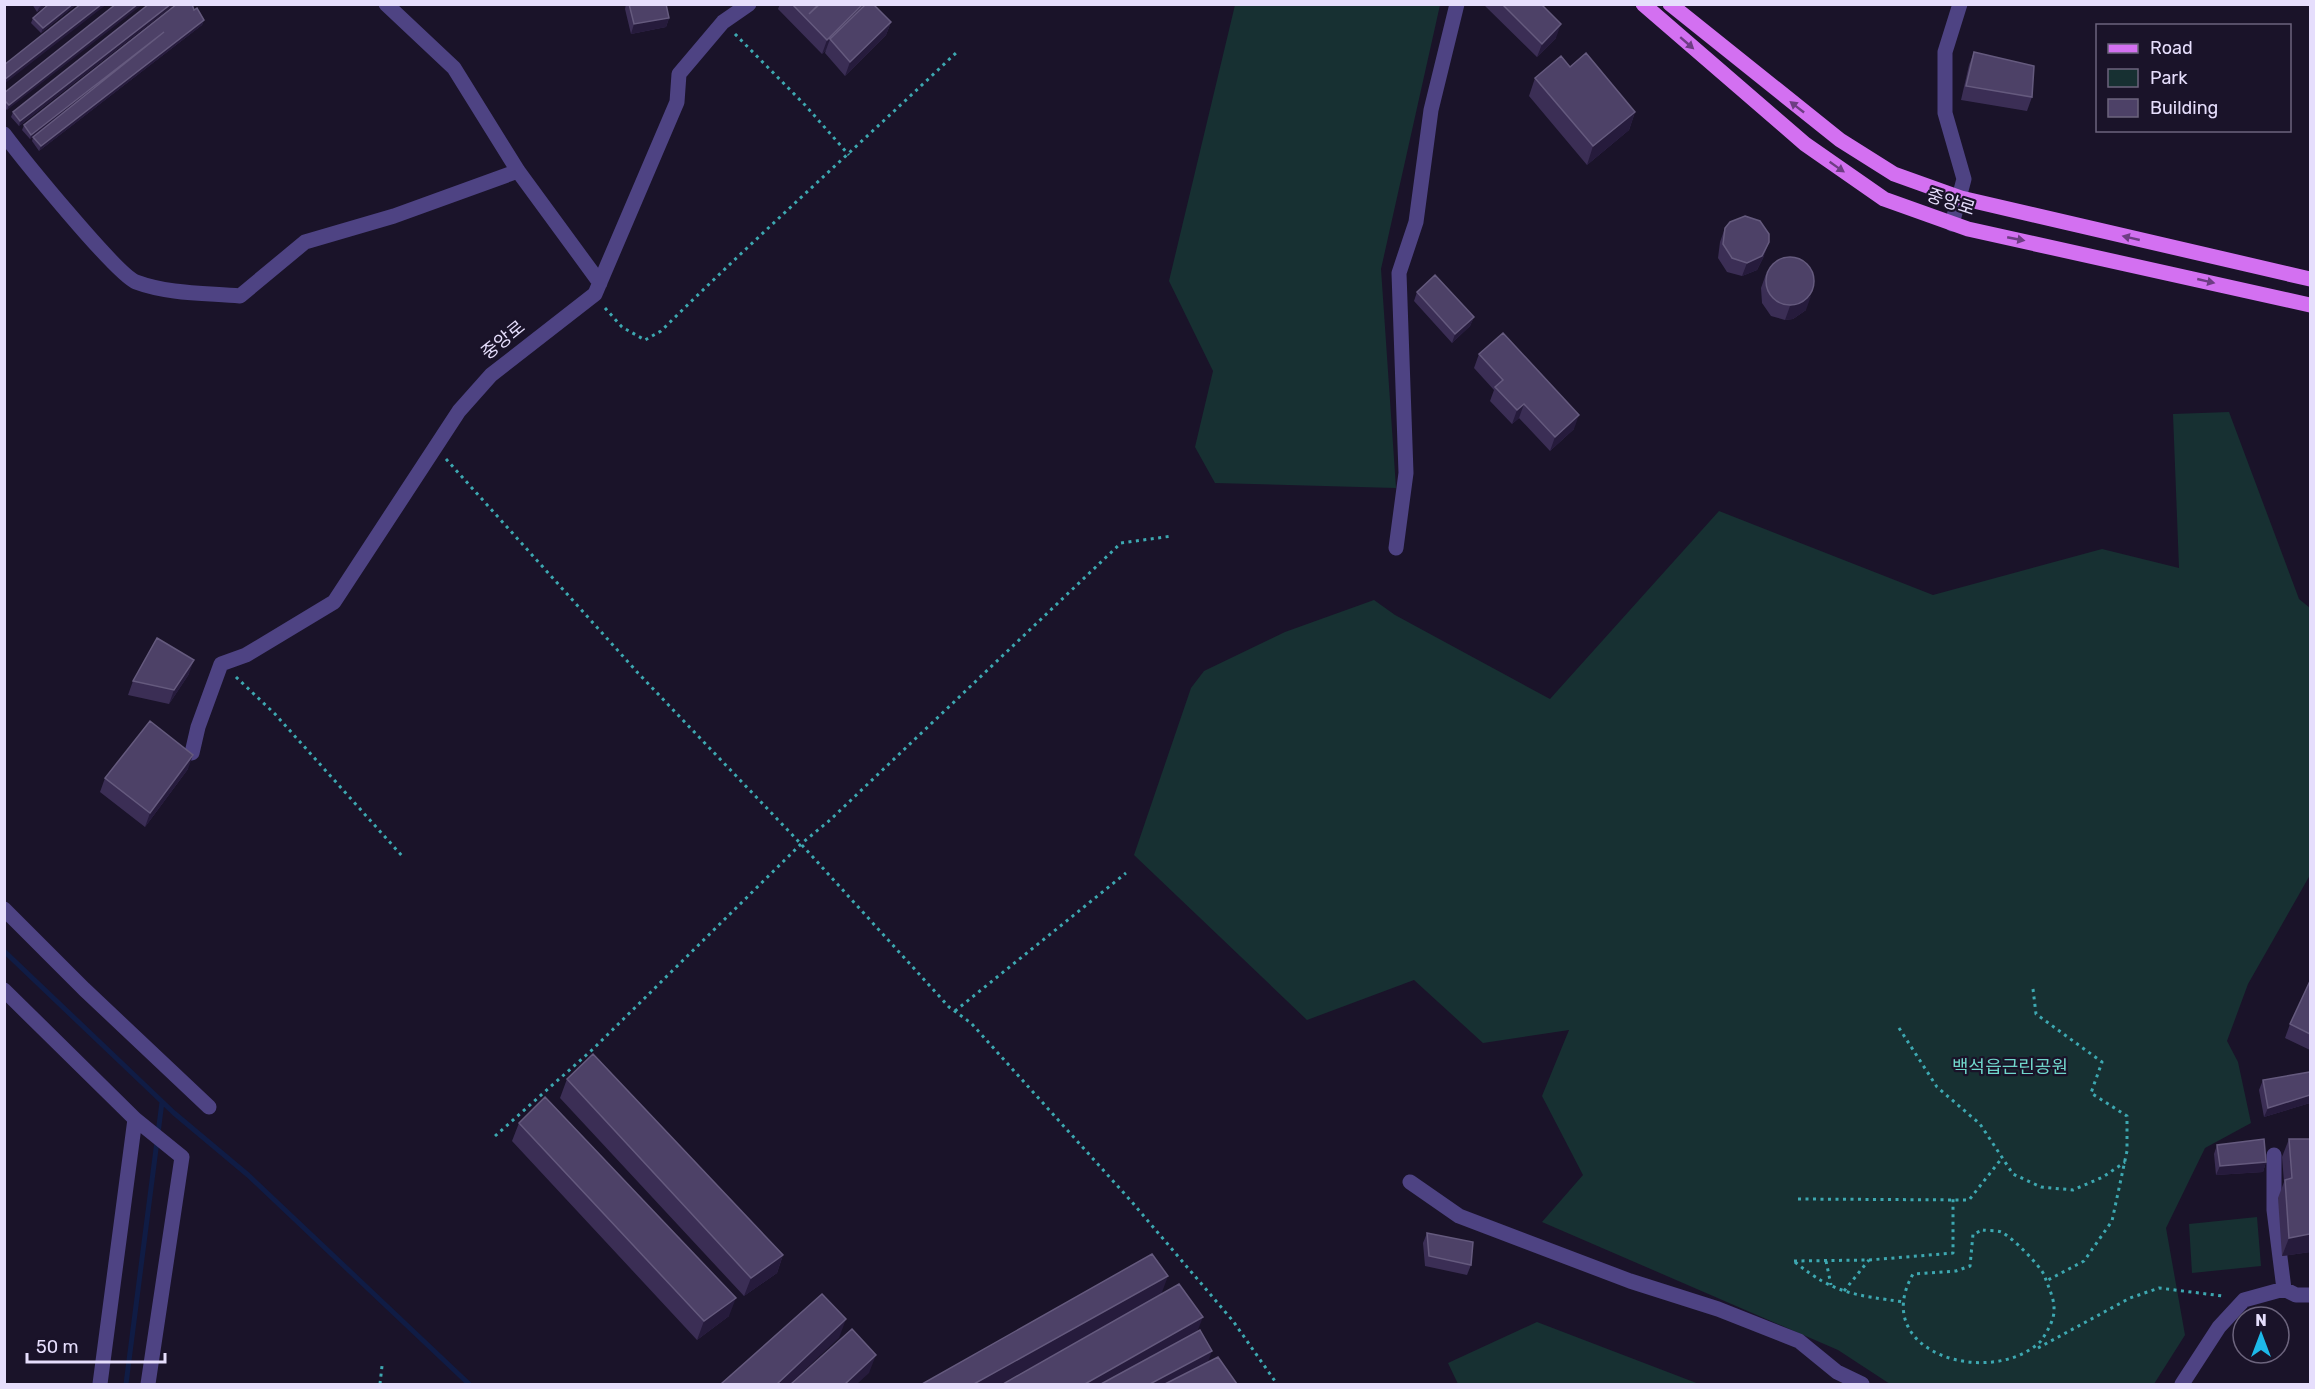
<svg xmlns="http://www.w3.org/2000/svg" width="2315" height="1389" font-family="Rubik,'Noto Sans KR',sans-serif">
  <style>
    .green { fill: #173032 }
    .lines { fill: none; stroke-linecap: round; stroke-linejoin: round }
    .stream { stroke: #101c45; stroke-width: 5 }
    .path { stroke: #3da8b1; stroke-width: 3; stroke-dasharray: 3 4.5; stroke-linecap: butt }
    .minor { stroke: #4e4383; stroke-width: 15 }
    .major { stroke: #d370f1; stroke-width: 15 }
    .wall { fill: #3b2e55 }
    .shaded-wall { fill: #261b3c }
    .building { fill: #4d4167; stroke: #655a7e; stroke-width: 1.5 }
    .oneway { fill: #6d3d83 }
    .labels { text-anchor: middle; stroke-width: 4.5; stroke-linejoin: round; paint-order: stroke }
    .street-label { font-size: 18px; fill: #e6defc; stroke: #1a1329 }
    .park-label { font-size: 18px; fill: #70d6cb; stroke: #1a1329 }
  </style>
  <rect width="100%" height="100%" fill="#1a1329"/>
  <path class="green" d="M1235 5H1440L1381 269 1396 488 1215 483 1195 447 1213 371 1169 281Z
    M2229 412 2299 599 2310 608V875L2248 984 2227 1041 2238 1062 2251 1123 2205 1148 2166 1228 2185 1335 2154 1384H1890L1838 1350 1542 1222 1583 1175 1542 1096 1569 1030 1483 1043 1414 980 1307 1020 1134 855 1191 688 1204 671 1285 632 1374 600 1395 615 1550 699 1719 511 1933 595 2102 549 2179 568 2173 414Z
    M2257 1217 2261 1266 2192 1273 2189 1224Z
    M1537 1322 1699 1384H1458L1448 1363Z"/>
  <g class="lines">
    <path class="stream" d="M4 951 174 1113 248 1175 469 1384
      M126 1384 162 1102"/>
    <path class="path" d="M735 34 805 105 849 155
      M605 308 622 327 645 340 661 331C758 235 859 145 958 51
      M446 459 638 673 801 844 949 1007 971 1023 1131 1201 1233 1321 1277 1384
      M236 677 275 714 403 857
      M2033 989 2036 1014 2102 1062 2091 1093 2127 1116V1151L2112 1221 2084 1261 2046 1281
      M955 1011 1126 873
      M1899 1028 1937 1087 1980 1124 2013 1174 2041 1187 2073 1190 2103 1177 2125 1162
      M495 1136 593 1049 801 844 830 820 1121 543 1172 536
      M1798 1199 1969 1200 2002 1158
      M1983 1230C1988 1231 1996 1230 2001 1232 2011 1236 2042 1267 2045 1277 2048 1286 2054 1298 2054 1308 2055 1319 2047 1332 2041 1341 1991 1389 1868 1353 1913 1274L1956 1271 1970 1266 1973 1234Z
      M1794 1261 1869 1260 1953 1253V1198
      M1826 1261 1831 1285
      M1795 1262C1834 1294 1855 1295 1904 1302
      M1844 1291 1869 1260
      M2038 1348 2130 1298 2159 1288 2223 1296
      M380 1384 382 1366"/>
    <path class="minor" d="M386 4 454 68 518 171 600 283
      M4 134C22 158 116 274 136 282 168 294 206 293 240 296L305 242 394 216 518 171
      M1952 224 1964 179 1945 113V52L1960 4
      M1396 548 1406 473 1399 273 1416 222 1431 110 1457 4
      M192 753 198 727 221 664 246 655 334 602 459 411 491 375 595 294 677 102 679 74 723 22 749 4
      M4 909 84 989 209 1107
      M4 990 135 1119 182 1157 148 1384
      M2274 1155V1210L2284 1289
      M1410 1182 1459 1216 1630 1281 1718 1309 1799 1341 1837 1372 1862 1384
      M100 1384 135 1119
      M2182 1384 2219 1327 2244 1300 2284 1289 2296 1295H2310"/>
    <path class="major" d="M1643 4 1805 144 1884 199 1968 229 2310 305
      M1670 4 1840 140 1894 174 1961 198 2310 279"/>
  </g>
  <path class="wall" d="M32 4H47L37 12Z
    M49 4H77L41 33 31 23 33 18Z
    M116 4 7 110 4 107V93Z
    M149 4H175L19 126 11 117 13 112Z
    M626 4H666L669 18 666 27 631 34 625 9Z
    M780 4H873L891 22 886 35 845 76 825 53 826 50 822 54 778 9Z
    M1483 4H1541L1556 38 1537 57Z
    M194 10 204 20 202 25 39 151 32 141 33 137 30 139 22 130 24 125Z
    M1974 52 2032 97 2027 111 1961 100 1969 65Z
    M1570 67 1635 112 1629 130 1587 165 1529 96 1535 78Z
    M1725 228 1764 256 1757 270 1742 276 1727 272 1718 258 1720 242Z
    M1766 274 1806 310 1793 319 1785 320 1771 316 1762 303 1761 288Z
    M1417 292 1474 317 1470 326 1452 343 1414 301Z
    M1479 354 1574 429 1550 451 1519 418 1512 424 1490 401 1494 390 1474 368Z
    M189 674 169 704 128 695 133 681Z
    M188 769 145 827 100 792 105 778Z
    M2310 981V1050L2285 1038 2290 1024Z
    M2310 1072V1103L2264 1117 2259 1090 2263 1080Z
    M567 1079 783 1255 777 1273 744 1296 560 1098Z
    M519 1123 729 1316 697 1340 512 1141Z
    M2289 1139 2310 1252 2282 1256 2278 1198 2284 1182 2282 1157Z
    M2217 1145 2266 1162 2263 1172 2216 1175 2214 1154Z
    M1427 1233 1471 1265 1467 1275 1425 1266 1423 1243Z"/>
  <path class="shaded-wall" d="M43 4H47L37 12 39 8Z
    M73 4H77L41 33 43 28Z
    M102 4H107L4 84V80Z
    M138 4H143L7 110 9 105Z
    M171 4H175L19 126 20 121Z
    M863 4H866L830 39 826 50 822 54 827 40Z
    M669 18 666 27 631 34 634 24Z
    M204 20 202 25 39 151 41 146Z
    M891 22 886 35 845 76 850 62Z
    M1561 24 1556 38 1537 57 1542 44Z
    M164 32 162 37 30 139 31 135Z
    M1635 112 1629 130 1587 165 1593 146Z
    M1769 242 1764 256 1757 270 1742 276 1747 263Z
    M1811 296 1806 310 1793 319 1785 320 1790 306Z
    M1474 317 1470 326 1452 343 1455 334Z
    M1524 404 1519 418 1512 424 1517 410Z
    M1579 415 1574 429 1550 451 1555 437Z
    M194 660 189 674 169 704 174 690Z
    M193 755 188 769 145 827 150 813Z
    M2310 1095V1103L2264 1117 2268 1108Z
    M2266 1162 2263 1172 2216 1175 2220 1166Z
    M2310 1234V1252L2282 1256 2289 1238Z
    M783 1255 777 1273 744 1296 751 1278Z
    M1168 1276 1161 1295 1001 1384H974Z
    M736 1298 729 1316 697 1340 704 1321Z
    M1203 1317 1196 1335 1110 1384H1085Z
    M846 1319 839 1338 790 1384H777Z
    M1212 1351 1205 1370 1178 1384H1150Z
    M876 1355 869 1373 857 1384H845Z"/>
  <path class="building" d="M49 4H73L43 28 33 18Z
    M81 4H102L4 80V65Z
    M116 4H138L9 105 4 100V93Z
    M149 4H171L20 121 13 112Z
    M177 4H192L194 10 197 8 204 20 41 146 33 137 164 32 31 135 24 125Z
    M629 4H666L669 18 634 24Z
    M792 4H819L809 14 820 4H863L827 40Z
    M866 4H873L891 22 850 62 830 39Z
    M1502 4H1541L1561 24 1542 44Z
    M1974 52 2034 66 2032 97 1966 86Z
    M1586 53 1635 112 1593 146 1535 78 1561 56 1570 67Z
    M1745 216 1760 221 1769 234V242L1762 256 1747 263 1732 258 1723 244 1725 228 1730 222Z
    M1766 281a24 24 0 1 1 48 0a24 24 0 1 1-48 0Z
    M1435 275 1474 317 1455 334 1417 292Z
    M1503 333 1579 415 1555 437 1524 404 1517 410 1495 387 1503 380 1479 354Z
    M157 638 194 660 174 690 133 681Z
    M150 721 193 755 150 813 105 778Z
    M2310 981V1034L2290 1024Z
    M593 1054 783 1255 751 1278 567 1079Z
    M2310 1072V1095L2268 1108 2263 1080Z
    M545 1097 736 1298 704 1321 519 1123Z
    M2264 1139 2266 1162 2220 1166 2217 1145Z
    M2289 1139H2310V1234L2289 1238 2285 1180 2292 1178Z
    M1427 1233 1473 1242 1471 1265 1429 1256Z
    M1152 1254 1168 1276 974 1384H922Z
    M1179 1284 1203 1317 1085 1384H1003Z
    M822 1294 846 1319 777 1384H721Z
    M852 1329 876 1355 845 1384H791Z
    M1200 1330 1212 1351 1150 1384H1101Z
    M1218 1357 1237 1384H1165Z"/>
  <defs><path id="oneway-solid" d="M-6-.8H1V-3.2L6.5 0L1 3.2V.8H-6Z" transform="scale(1.5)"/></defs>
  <g class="oneway">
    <use href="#oneway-solid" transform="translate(1687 43) rotate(41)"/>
    <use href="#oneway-solid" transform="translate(1797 107) rotate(-142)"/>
    <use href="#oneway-solid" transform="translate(1837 167) rotate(35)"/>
    <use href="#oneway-solid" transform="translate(2131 238) rotate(-167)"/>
    <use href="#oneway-solid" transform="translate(2016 239) rotate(11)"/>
    <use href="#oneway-solid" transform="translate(2206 281) rotate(13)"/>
  </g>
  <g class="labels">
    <g class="street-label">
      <text transform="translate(1951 202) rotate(18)" y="6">중앙로</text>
      <text transform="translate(503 340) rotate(-39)" y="6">중앙로</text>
    </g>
    <g class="park-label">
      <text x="2010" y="1073">백석읍근린공원</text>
    </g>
  </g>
  <rect width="2315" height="1389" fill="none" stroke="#e6defc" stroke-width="12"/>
  <rect x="2096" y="24" width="195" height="108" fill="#1a1329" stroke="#6c647d" stroke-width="1.5"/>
  <rect x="2108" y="44" width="30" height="9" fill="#d370f1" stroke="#6c647d" stroke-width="1.5"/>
  <text x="2150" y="54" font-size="18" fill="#e6defc">Road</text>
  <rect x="2108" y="69" width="30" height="18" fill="#173032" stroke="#6c647d" stroke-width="1.5"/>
  <text x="2150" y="84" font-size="18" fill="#e6defc">Park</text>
  <rect x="2108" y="99" width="30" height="18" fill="#4d4167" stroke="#6c647d" stroke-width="1.5"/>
  <text x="2150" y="114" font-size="18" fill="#e6defc">Building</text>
  <g transform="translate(2261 1335)"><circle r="28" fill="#1a1329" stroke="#6c647d" stroke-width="1.5"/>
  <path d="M0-4.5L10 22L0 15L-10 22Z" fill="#1db9e9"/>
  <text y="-9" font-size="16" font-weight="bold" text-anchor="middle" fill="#e6defc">N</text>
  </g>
  <path d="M27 1353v9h138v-9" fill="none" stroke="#e6defc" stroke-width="3"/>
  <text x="36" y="1353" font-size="18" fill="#e6defc" stroke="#1a1329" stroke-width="4.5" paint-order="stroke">50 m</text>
</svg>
